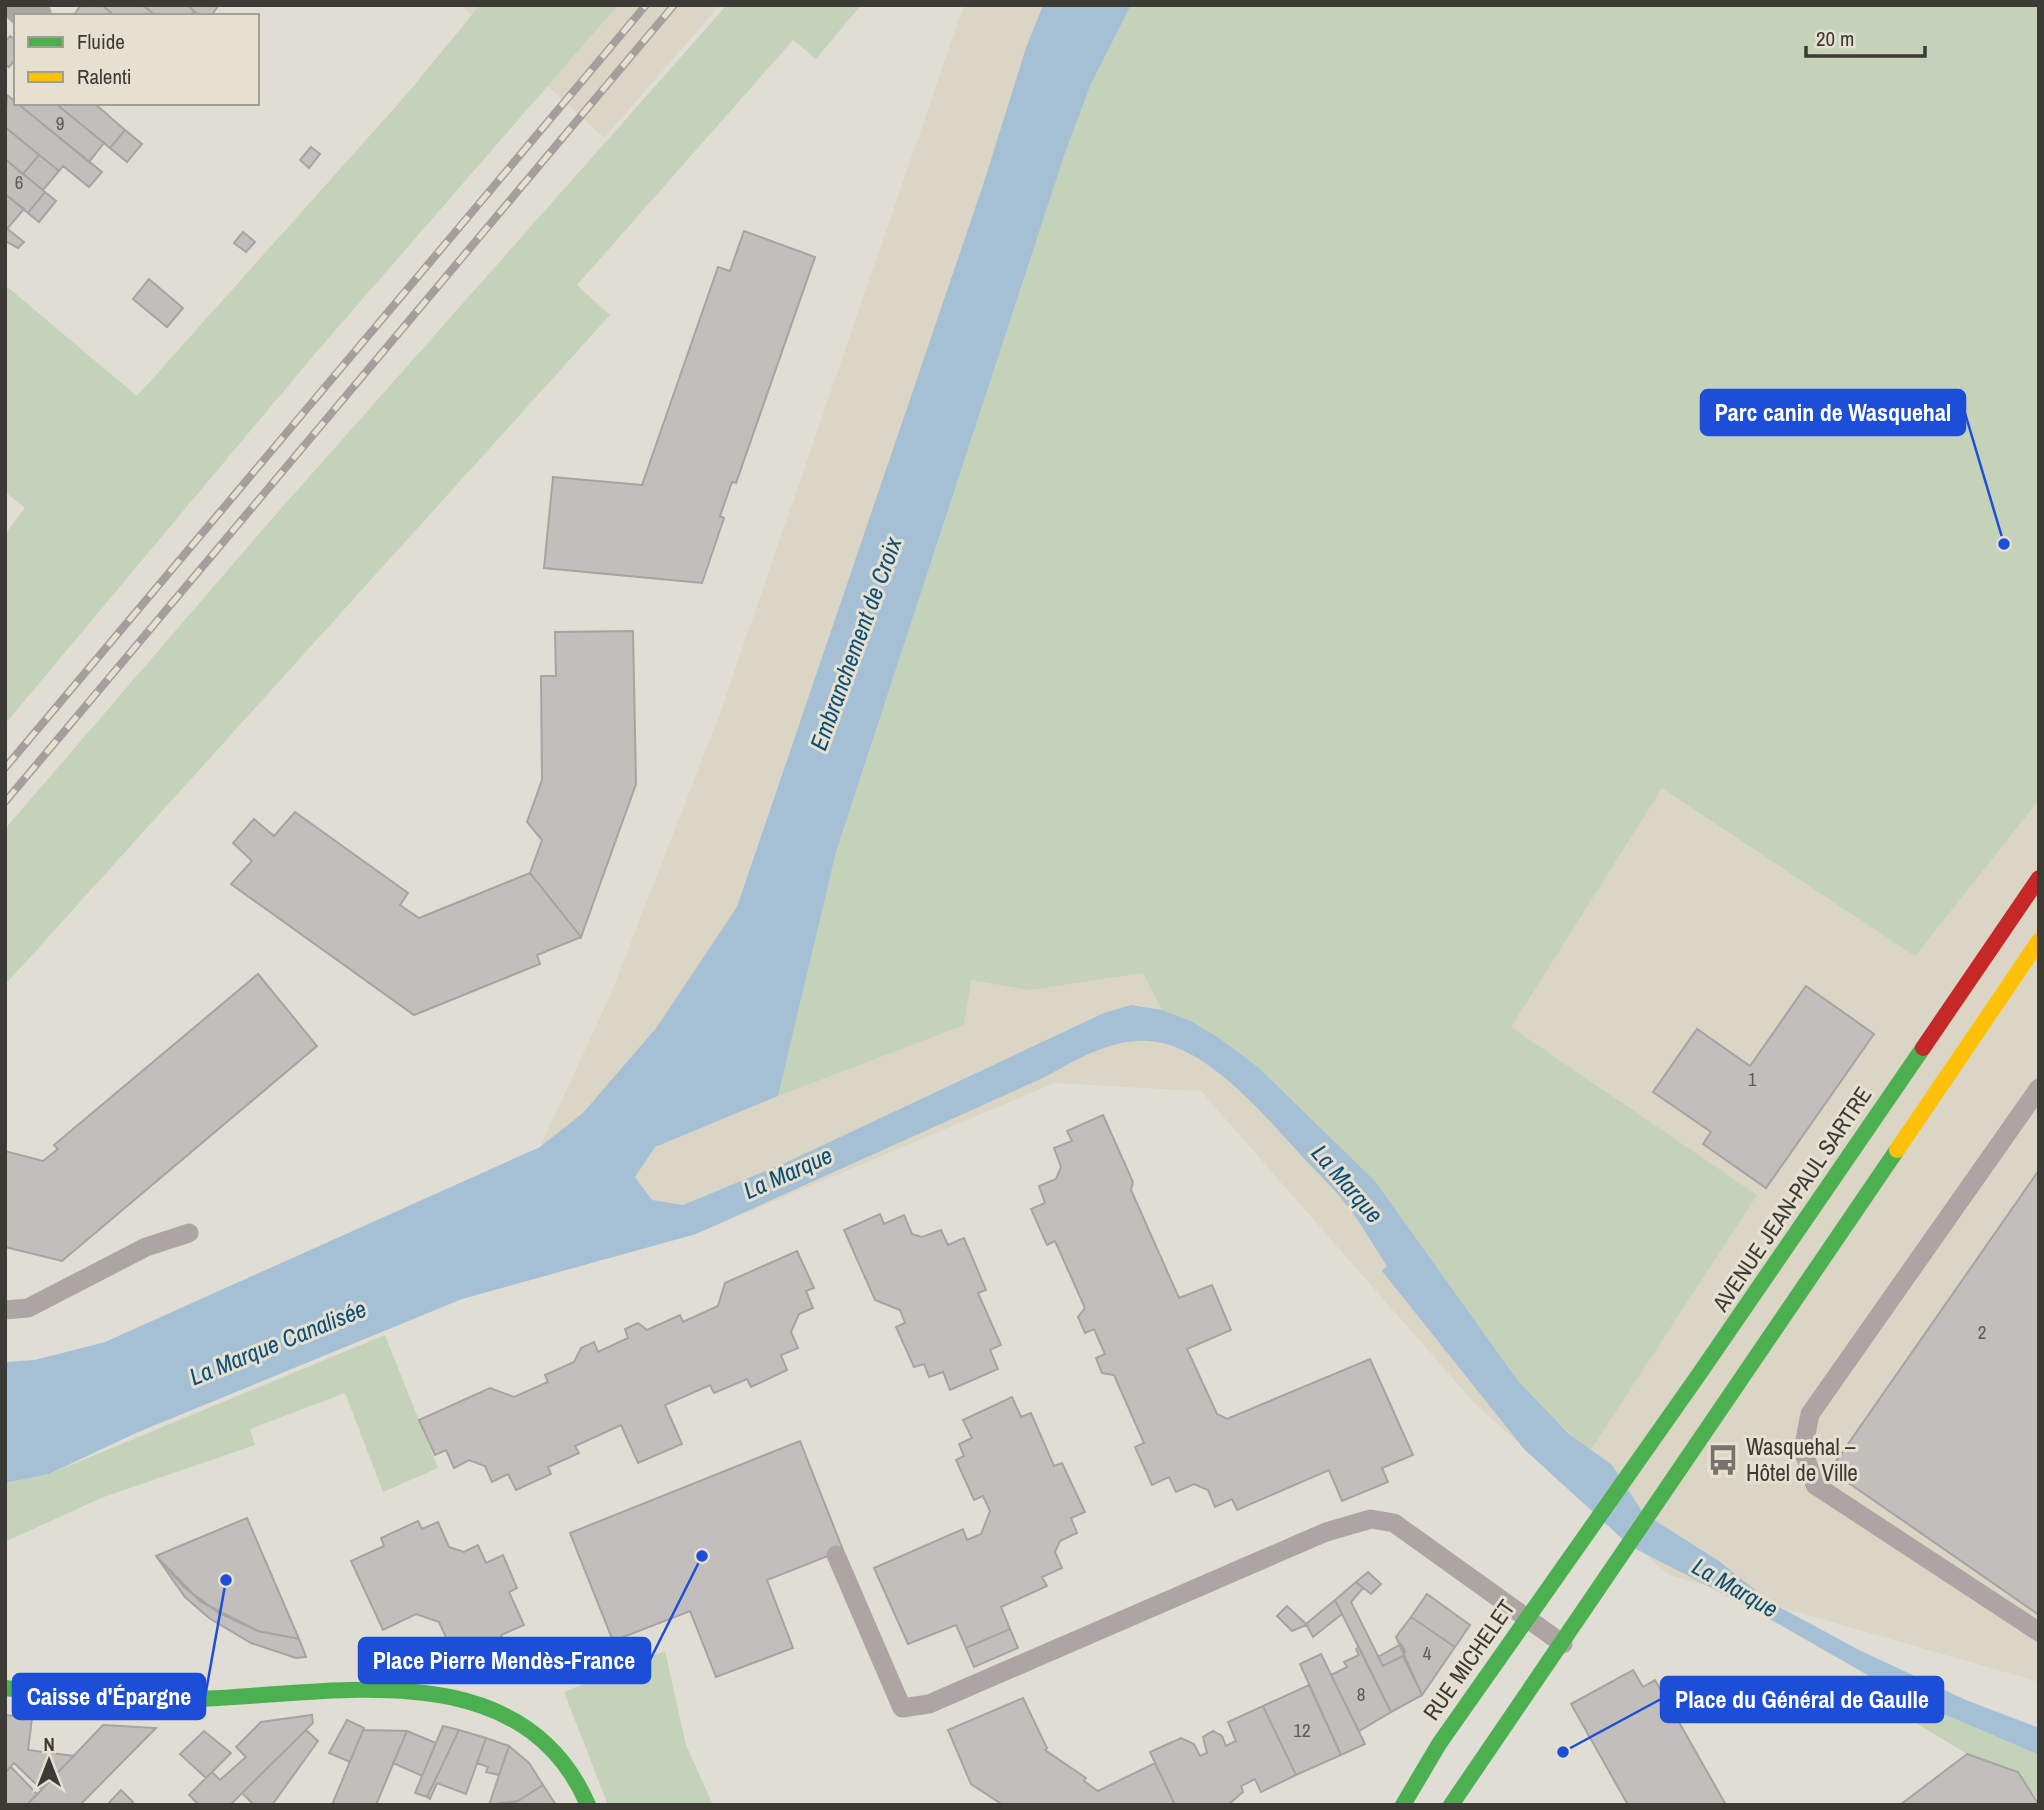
<svg xmlns="http://www.w3.org/2000/svg" width="2044" height="1810" font-family="'Archivo Narrow',sans-serif">
  <style>
    .built { fill: #dad5c5 }
    .green { fill: #c4d2ba }
    .water { fill: #a5c0d4 }
    .building { fill: #c1bebc; stroke: #a6a3a2; stroke-width: 2 }
    .lines { fill: none; stroke-linecap: round; stroke-linejoin: round }
    .lane { stroke: #aca5a3; stroke-width: 19 }
    .street { stroke: #aca5a3; stroke-width: 38 }
    .fast { stroke: #4caf50; stroke-width: 16 }
    .slow { stroke: #ffc107; stroke-width: 16 }
    .jam { stroke: #c62828; stroke-width: 16 }
    .rail-casing { stroke: #a49f9c; stroke-width: 8 }
    .rail { stroke: #e5e0d0; stroke-width: 5; stroke-dasharray: 16; stroke-linecap: butt }
    .labels { text-anchor: middle; stroke-width: 6; stroke-linejoin: round; paint-order: stroke }
    .number-label { font-size: 19px; fill: #5d5b56 }
    .street-label { font-size: 23px; fill: #3c3a34; stroke: #e5e0d0 }
    .poi-label { font-size: 23px; fill: #3c3a34; stroke: #e5e0d0; text-anchor: start }
    .water-label { font-size: 24px; font-style: italic; fill: #0b4e77; stroke: #e5e0d0 }
    .leader { fill: none; stroke: #1d4ed8; stroke-width: 2.5 }
    .callout-dot { fill: #1d4ed8; stroke: #e5e0d0; stroke-width: 2.5 }
    .callout { fill: #1d4ed8; stroke: #1d4ed8; stroke-width: 2.5 }
    .callout-label { font-size: 24px; text-anchor: middle; font-weight: bold; fill: #fff }
  </style>
  <rect width="100%" height="100%" fill="#e0ddd5"/>
  <path class="built" d="M461 5H720L604 138Z
    M964 5H2039V1682L1669 1575 1476 1405 1201 1091 1055 1083 696 1234 540 1147 610 996 719 716Z"/>
  <path class="green" d="M480 5H618L313 356 5 724V534L25 508 5 492V285L137 396 407 94Z
    M727 5H861L816 59 793 40 577 285 610 315 5 985V829L263 529Z
    M1131 5H2039V800L1915 956 1662 788 1511 1027 1757 1195 1590 1451 1540 1406 1518 1381 1375 1181 1258 1067 1219 1038 1191 1021 1162 1010 1143 973 1029 990 971 980 964 1025 778 1096 836 852 1065 153 1090 86Z
    M385 1335 438 1468 383 1492 345 1393 250 1429 255 1445 101 1498 5 1542V1483L49 1474Z
    M665 1651 686 1745 713 1805H608L564 1692Z
    M1913 1701 2039 1755V1801L2018 1772 1967 1754 1916 1723Z"/>
  <path class="water" d="M1043 5H1131L1090 86 1065 153 836 852 778 1096 655 1147 635 1177 652 1200 683 1205 787 1162 1104 1013 1131 1005 1162 1010 1191 1021 1219 1038 1258 1067 1375 1181 1518 1381 1569 1434 1612 1465 1643 1513 1719 1561 1770 1602 1859 1650 1966 1700 2039 1728V1755L1913 1701 1745 1605 1630 1546 1524 1449 1382 1271 1387 1266C1374 1247 1363 1226 1349 1208 1334 1188 1315 1171 1299 1153 1263 1114 1205 1044 1149 1041 1110 1039 1078 1059 1045 1077L696 1234 462 1299 136 1433 49 1474 5 1483V1362L35 1360 105 1342 540 1147 583 1113 657 1027 737 907 983 185 1026 48Z"/>
  <path class="building" d="M81 5H102L115 16H73Z
    M102 5H143L156 16H115Z
    M143 5H187L194 11 190 16H156Z
    M187 5H219L211 16H200Z
    M10 36 16 40V58L9 67 5 64V42Z
    M7 95 102 172 89 187 63 166 59 171 5 127Z
    M17 103H55L104 143 89 162Z
    M55 103H94L125 130 110 148Z
    M5 127 39 155 23 174 5 159Z
    M125 130 142 144 127 162 110 148Z
    M311 147 320 154 309 168 300 160Z
    M39 155 59 171 43 190 23 174Z
    M5 159 45 192 28 213 5 194Z
    M45 192 56 201 39 222 28 213Z
    M5 194 24 209 7 229 5 227Z
    M5 227 24 242 18 248 5 241Z
    M744 231 815 257 736 483 732 482 720 516 724 518 702 583 544 568 553 477 642 485 718 267 730 271Z
    M243 232 255 242 246 252 234 243Z
    M149 279 183 308 167 327 133 299Z
    M633 631 636 784 581 937 530 873 542 840 527 822 542 780 541 676H556L555 632Z
    M295 812 408 893 400 905 419 918 530 873 581 937 537 955 540 964 414 1015 231 884 252 861 233 843 254 819 274 836Z
    M258 974 317 1046 62 1261 5 1247V1151L43 1161 58 1149 54 1145Z
    M1806 986 1874 1034 1766 1188 1703 1144 1711 1132 1653 1092 1697 1029 1750 1066Z
    M1103 1115 1133 1182 1131 1190 1179 1298 1212 1285 1231 1330 1187 1349 1217 1414 1227 1419 1370 1359 1413 1455 1382 1468 1388 1482 1342 1501 1329 1470 1237 1510 1232 1499 1215 1507 1208 1490 1194 1484 1176 1492 1169 1477 1152 1485 1135 1447 1144 1443 1114 1375 1102 1373 1096 1358 1105 1354 1094 1329 1085 1333 1078 1317 1085 1308 1055 1241 1047 1245 1031 1209 1045 1203 1039 1186 1056 1179 1061 1167 1054 1148 1072 1141 1067 1131Z
    M2039 1170V1615L1830 1470Z
    M880 1214 884 1224 904 1215 912 1234 922 1237 941 1230 948 1245 964 1238 986 1290 978 1293 1001 1345 990 1350 998 1369 950 1390 943 1372 929 1377 924 1364 914 1367 896 1327 905 1323 900 1310 875 1300 844 1230Z
    M797 1251 814 1288 806 1291 813 1308 799 1314 791 1332 798 1348 781 1355 787 1370 751 1387 747 1379 714 1393 710 1385 665 1405 682 1444 638 1463 621 1425 575 1446 579 1453 548 1467 551 1474 516 1490 508 1474 492 1482 485 1466 469 1460 454 1468 446 1450 435 1455 419 1420 490 1388 514 1397 548 1382 545 1375 574 1362 581 1348 594 1342 598 1352 628 1338 625 1329 638 1323 647 1330 680 1315 683 1322 718 1306 725 1283Z
    M1012 1397 1021 1417 1031 1413 1054 1466 1062 1463 1085 1512 1071 1518 1077 1533 1060 1541 1055 1552 1062 1568 1042 1577 1047 1586 1001 1607 1010 1629 966 1648 956 1625 908 1644 874 1568 963 1529 967 1540 981 1534 990 1511 983 1496 974 1500 956 1460 964 1456 959 1444 972 1438 963 1420Z
    M800 1441 843 1550 767 1580 793 1648 716 1677 690 1611 613 1641 570 1533Z
    M247 1518 299 1639 258 1631 219 1613 185 1588 156 1556Z
    M418 1521 422 1529 438 1522 449 1547 464 1552 478 1545 486 1563 503 1555 517 1588 509 1592 524 1625 501 1635 511 1656 484 1667 474 1647 454 1655 439 1622 416 1614 383 1630 351 1561 384 1546 381 1538Z
    M156 1556 201 1602 258 1631 299 1639 306 1657 296 1658 251 1643 209 1618 185 1597Z
    M1368 1572 1381 1584 1371 1594 1356 1582Z
    M1356 1582 1363 1588 1351 1602 1383 1666 1403 1656 1422 1695 1391 1712 1335 1600Z
    M1427 1594 1470 1625 1455 1647 1411 1617Z
    M1335 1600 1342 1614 1313 1637 1306 1624Z
    M1287 1606 1306 1624V1625L1292 1631 1277 1616Z
    M1411 1617 1455 1647 1422 1695 1396 1637Z
    M1010 1629 1018 1648 974 1667 966 1648Z
    M1401 1644 1405 1651 1403 1656 1383 1666 1378 1657Z
    M1359 1647 1391 1712 1359 1731 1331 1675 1347 1667 1344 1662 1359 1655 1356 1649Z
    M1321 1654 1365 1744 1341 1755 1300 1664Z
    M1633 1670 1643 1687 1655 1680 1726 1805H1628L1571 1704Z
    M1309 1685 1341 1755 1296 1775 1263 1706Z
    M1023 1698 1047 1748 1045 1750 1086 1778 1084 1781 1098 1791 1155 1763 1175 1805H1003L971 1784 948 1730Z
    M1263 1706 1296 1775 1261 1792 1255 1779 1241 1786 1243 1792 1228 1805H1175L1150 1752 1181 1738 1194 1744 1200 1756 1207 1753 1203 1737 1213 1731 1222 1736 1226 1746 1236 1741 1228 1722Z
    M5 1715 32 1718 28 1750 74 1756 41 1789 14 1763 5 1773Z
    M312 1715 313 1723 230 1805H199L189 1795 212 1772 220 1780 246 1757 236 1747 261 1722Z
    M347 1720 364 1728 350 1762 329 1753Z
    M103 1725 156 1728 80 1805H27Z
    M443 1726 459 1730 427 1797 415 1793Z
    M306 1730 318 1741 272 1805H254L242 1793Z
    M363 1730 407 1731 376 1805H332Z
    M459 1730 486 1738 466 1794 437 1783 430 1799 427 1797Z
    M204 1731 231 1753 206 1778 180 1754Z
    M407 1731 436 1743 422 1776 393 1763Z
    M486 1738 509 1746 499 1775 486 1772 488 1767 477 1763Z
    M509 1746 529 1763 543 1785 518 1801 489 1805Z
    M1967 1754 2018 1772 2039 1805H1900Z
    M11 1767 37 1794 27 1805H5V1773Z
    M543 1785 556 1805H502L518 1801Z
    M121 1790 133 1802 130 1805H107Z"/>
  <g class="lines">
    <path class="lane" d="M2039 1088 1810 1414 1803 1450 1815 1485 2039 1632
      M5 1310 28 1308 146 1247 189 1233
      M836 1555 902 1708 929 1704 1326 1532 1371 1519 1394 1523 1563 1644"/>
    <path class="street" d="M21 5 33 16"/>
    <path class="fast" d="M5 1688C69 1696 132 1701 197 1699 329 1695 521 1649 588 1805
      M1403 1805 1439 1744 1702 1370 1923 1048
      M1451 1805 1897 1150"/>
    <path class="slow" d="M1897 1150 2039 941"/>
    <path class="jam" d="M1923 1048 2039 878"/>
    <defs>
      <path id="rail" d="M5 768 646 5
        M5 802 674 5"/>
    </defs>
    <use href="#rail" class="rail-casing"/>
    <use href="#rail" class="rail"/>
  </g>
  <defs>
    <symbol id="bus-bare" viewBox="-9 -9 18 18"><path d="M-5-6H5V4H4V6H2V4H-2V6H-4V4H-5ZM-3.5-4V0h7V-4ZM-3.5 1.2v1.5H-2V1.2ZM2 1.2v1.5H3.5V1.2Z" fill="#75736c" stroke="#e5e0d0" stroke-width="2.5" paint-order="stroke"/></symbol>
  </defs>
  <g fill-rule="evenodd">
    <use href="#bus-bare" x="1701" y="1438" width="44" height="44"/>
  </g>
  <g class="labels">
    <g class="number-label">
      <text x="60" y="130">9</text>
      <text x="19" y="189">6</text>
      <text x="1752" y="1086">1</text>
      <text x="1982" y="1339">2</text>
      <text x="1427" y="1660">4</text>
      <text x="1361" y="1701">8</text>
      <text x="1302" y="1737">12</text>
    </g>
    <g class="street-label">
      <text transform="translate(1792 1199) rotate(-56)" y="8">AVENUE JEAN-PAUL SARTRE</text>
      <text transform="translate(1469 1660) rotate(-55)" y="8">RUE MICHELET</text>
    </g>
    <g class="poi-label">
      <text x="1746" y="1455">Wasquehal –<tspan x="1746" dy="26">Hôtel de Ville</tspan></text>
    </g>
    <g class="water-label">
      <text transform="translate(856 644) rotate(-70)" y="8">Embranchement de Croix</text>
      <text transform="translate(788 1173) rotate(-24)" y="8">La Marque</text>
      <text transform="translate(1347 1184) rotate(49)" y="8">La Marque</text>
      <text transform="translate(278 1343) rotate(-22)" y="8">La Marque Canalisée</text>
      <text transform="translate(1735 1588) rotate(30)" y="8">La Marque</text>
    </g>
  </g>
  <path class="leader" d="M2004 544L1965 413M702 1556L650 1660M226 1580L205 1697M1563 1752L1661 1699"/>
  <g class="callout-dot">
    <circle cx="2004" cy="544" r="7"/>
    <circle cx="702" cy="1556" r="7"/>
    <circle cx="226" cy="1580" r="7"/>
    <circle cx="1563" cy="1752" r="7"/>
  </g>
  <g class="callout">
    <rect x="1701" y="390" width="264" height="45" rx="7"/>
    <rect x="359" y="1638" width="291" height="45" rx="7"/>
    <rect x="13" y="1674" width="192" height="45" rx="7"/>
    <rect x="1661" y="1677" width="282" height="45" rx="7"/>
  </g>
  <g class="callout-label">
    <text x="1833" y="421">Parc canin de Wasquehal</text>
    <text x="504" y="1669">Place Pierre Mendès-France</text>
    <text x="109" y="1705">Caisse d'Épargne</text>
    <text x="1802" y="1708">Place du Général de Gaulle</text>
  </g>
  <rect width="2044" height="1810" fill="none" stroke="#3c3a34" stroke-width="14"/>
  <rect x="14" y="14" width="245" height="91" fill="#e5e0d0" stroke="#a19e92" stroke-width="2"/>
  <rect x="28" y="37" width="35" height="10" fill="#4caf50" stroke="#a19e92" stroke-width="2"/>
  <text x="77" y="49" font-size="21" fill="#3c3a34">Fluide</text>
  <rect x="28" y="72" width="35" height="10" fill="#ffc107" stroke="#a19e92" stroke-width="2"/>
  <text x="77" y="84" font-size="21" fill="#3c3a34">Ralenti</text>
  <g transform="translate(49 1761)" stroke="#e5e0d0" stroke-width="5" paint-order="stroke">
  <path d="M0-5L12 26L0 18L-12 26Z" fill="#3c3a34"/>
  <text y="-10" font-size="19" font-weight="bold" text-anchor="middle" fill="#3c3a34">N</text>
  </g>
  <path d="M1806 46v10h119v-10" fill="none" stroke="#3c3a34" stroke-width="3.5"/>
  <text x="1816" y="46" font-size="21" fill="#3c3a34" stroke="#e5e0d0" stroke-width="5" paint-order="stroke">20 m</text>
</svg>
